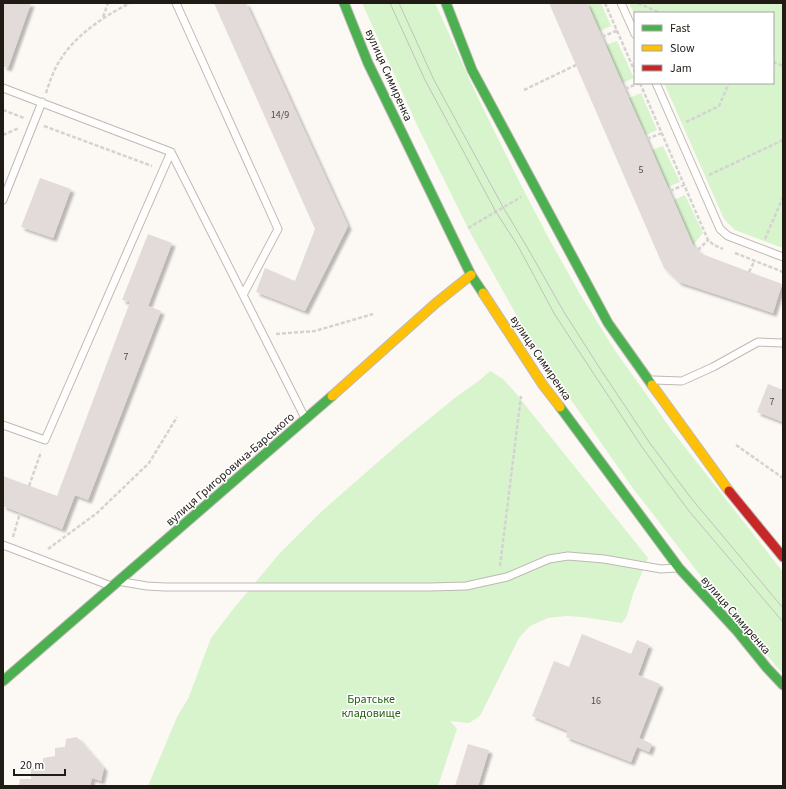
<svg xmlns="http://www.w3.org/2000/svg" width="786" height="789" font-family="'Source Sans 3',sans-serif">
  <style>
    .green { fill: #d8f4cd }
    .building { fill: #e2dbd9; filter: url(#shadow) }
    .lines { fill: none; stroke-linecap: round; stroke-linejoin: round }
    .lane-casing { stroke: #bebab5; stroke-width: 9 }
    .fast-casing { stroke: #bebab5; stroke-width: 11 }
    .slow-casing { stroke: #bebab5; stroke-width: 11 }
    .jam-casing { stroke: #bebab5; stroke-width: 11 }
    .path { stroke: #d4d3d1; stroke-width: 2.5; stroke-dasharray: 4 2; stroke-linecap: butt }
    .lane { stroke: #fffefd; stroke-width: 7 }
    .fast { stroke: #4caf50; stroke-width: 9 }
    .slow { stroke: #ffc107; stroke-width: 9 }
    .jam { stroke: #c62828; stroke-width: 9 }
    .tram { stroke: #c1c1bf; stroke-width: 1 }
    .labels { text-anchor: middle; stroke-width: 3; stroke-linejoin: round; paint-order: stroke }
    .number-label { font-size: 10px; fill: #514b46 }
    .street-label { font-size: 12px; fill: #211b15; stroke: #fff }
    .park-label { font-size: 12px; fill: #266215; stroke: #fff }
  </style>
  <defs>
    <filter id="shadow"><feDropShadow dx="3.5" dy="3.5" stdDeviation="1" flood-color="#0004"/></filter>
  </defs>
  <rect width="100%" height="100%" fill="#fcf8f4"/>
  <path class="green" d="M362 3H435L478 98 521 185 548 237 580 294 614 349 673 432 783 572V674L710 588 632 487 536 350 471 234 418 127Z
    M587 3H601L611 26 600 31Z
    M629 3H783V248L735 230 724 219 664 83H773V13H635V16Z
    M617 41 634 78 622 83 606 45Z
    M641 93 657 130 646 135 629 98Z
    M663 146 680 182 668 187 652 150Z
    M685 195 703 233 693 245 674 200Z
    M490 371 503 379 514 391 648 558 633 594 627 616 622 623 582 617 566 616 548 618 530 626 519 638 480 716 469 723 450 721 457 729 438 786H148L177 717 188 699 211 638 234 608 280 553 322 511 402 441 456 397 480 380Z"/>
  <path class="building" d="M3 3H31L8 68 3 66Z
    M214 3H246L348 226 305 311 256 292 265 268 295 281 315 229Z
    M549 3H587L693 245 702 254 782 284 773 313 679 282 664 268Z
    M40 178 71 189 53 238 21 227Z
    M148 234 172 243 148 306 161 311 88 500 75 495 62 529 3 506V476L57 496 130 302 122 300Z
    M768 384 783 390V422L757 412Z
    M582 634 631 654 637 640 649 645 638 675 660 684 639 738 652 744 649 752 637 747 631 762 566 737 568 731 532 716 554 661 569 667Z
    M77 737 104 768 101 781 92 778 90 786H19L20 779H31V768L43 767V758L55 756V748L65 747 66 739Z
    M468 744 489 750 478 786H455Z"/>
  <g class="lines">
    <defs>
      <path id="lane" d="M176 3 278 229 243 295
        M621 3 635 34
        M656 83 720 229 728 236 783 257
        M3 88 171 152 305 418
        M3 200 42 102
        M653 380 682 381 713 367 758 342 783 343
        M3 425 45 440 171 152
        M3 545 111 586
        M123 582 147 586 165 587H430L466 586 507 577 549 559 568 556 604 559 661 569 676 568"/>
      <path id="fast" d="M344 3 368 63 471 275 483 293
        M446 3 472 70 608 323 652 385
        M560 407 679 568 737 631 767 668 783 685
        M3 681 332 396"/>
      <path id="slow" d="M483 293 543 385 560 407
        M652 385 729 491
        M332 396 436 303 471 275"/>
      <path id="jam" d="M729 491 783 557"/>
    </defs>
    <use href="#lane" class="lane-casing"/>
    <use href="#fast" class="fast-casing"/>
    <use href="#slow" class="slow-casing"/>
    <use href="#jam" class="jam-casing"/>
    <path class="path" d="M605 3 635 72
      M638 3 660 13
      M103 17 108 3
      M602 37 618 30
      M773 62 783 66
      M640 83 708 240 714 245 723 249
      M625 89 639 83
      M524 90 576 65
      M46 93C49 84 52 75 56 67 72 37 101 18 130 3
      M3 110 24 118
      M686 122 719 106 729 83
      M44 126 152 166
      M3 135 19 128
      M647 139 662 133
      M709 175 783 140
      M670 191 686 184
      M468 228 521 197
      M765 239 783 197
      M698 250 709 239
      M735 253 783 272
      M749 272 755 260
      M276 334 315 331 373 314
      M736 445 783 478
      M29 486 41 452
      M13 537 20 513
      M48 549 97 513 149 463 177 417
      M500 566 521 396"/>
    <use href="#lane" class="lane"/>
    <use href="#fast" class="fast"/>
    <use href="#slow" class="slow"/>
    <use href="#jam" class="jam"/>
    <path class="tram" d="M390 3 425 80 496 212 518 246 555 315 642 447 665 479 689 511 783 622
      M399 3 434 80 503 207 527 247 564 312 599 367 649 442 691 498 783 608"/>
  </g>
  <g class="labels">
    <g class="number-label">
      <text x="280" y="118">14/9</text>
      <text x="641" y="173">5</text>
      <text x="126" y="360">7</text>
      <text x="772" y="405">7</text>
      <text x="596" y="704">16</text>
    </g>
    <g class="street-label">
      <text transform="translate(389 75) rotate(66)" y="4">вулиця Симиренка</text>
      <text transform="translate(541 358) rotate(56)" y="4">вулиця Симиренка</text>
      <text transform="translate(230 469) rotate(-41)" y="4">вулиця Григоровича-Барського</text>
      <text transform="translate(736 615) rotate(49)" y="4">вулиця Симиренка</text>
    </g>
    <g class="park-label">
      <text x="371" y="703">Братське<tspan x="371" dy="14">кладовище</tspan></text>
    </g>
  </g>
  <rect width="786" height="789" fill="none" stroke="#211b15" stroke-width="8"/>
  <rect x="634" y="12" width="140" height="72" fill="#ffffff" stroke="#a6a4a1"/>
  <rect x="642" y="25" width="20" height="6" fill="#4caf50" stroke="#a6a4a1"/>
  <text x="670" y="32" font-size="12" fill="#211b15">Fast</text>
  <rect x="642" y="45" width="20" height="6" fill="#ffc107" stroke="#a6a4a1"/>
  <text x="670" y="52" font-size="12" fill="#211b15">Slow</text>
  <rect x="642" y="65" width="20" height="6" fill="#c62828" stroke="#a6a4a1"/>
  <text x="670" y="72" font-size="12" fill="#211b15">Jam</text>
  <path d="M14 769v6h51v-6" fill="none" stroke="#211b15" stroke-width="2"/>
  <text x="20" y="769" font-size="12" fill="#211b15" stroke="#ffffff" stroke-width="3" paint-order="stroke">20 m</text>
</svg>
